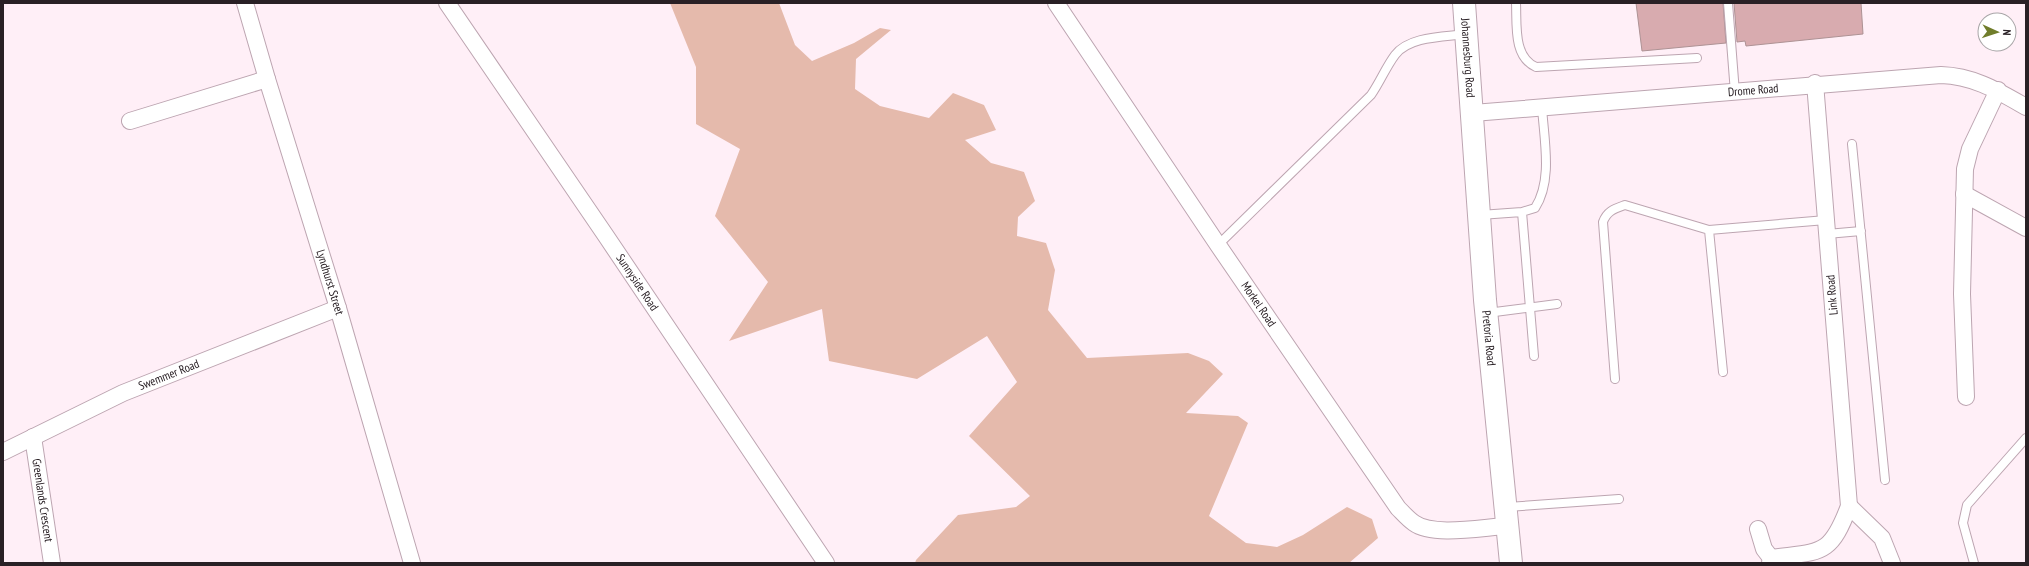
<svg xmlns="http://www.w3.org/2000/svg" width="2029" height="566" font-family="'PT Sans Narrow',sans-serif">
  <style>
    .forest { fill: #e5baac }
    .building { fill: #d8abaf; stroke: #ad9294 }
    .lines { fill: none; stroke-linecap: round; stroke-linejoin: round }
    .lane-casing { stroke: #bda5b1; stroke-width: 10 }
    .street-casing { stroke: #bda5b1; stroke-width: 18 }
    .secondary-casing { stroke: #bda5b1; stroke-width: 24 }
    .lane { stroke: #fff; stroke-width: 8 }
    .street { stroke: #fff; stroke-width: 16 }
    .secondary { stroke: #fff; stroke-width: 22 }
    .labels { text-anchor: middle; stroke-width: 3.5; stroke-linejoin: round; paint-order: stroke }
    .street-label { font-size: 12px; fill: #292025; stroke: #fff }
  </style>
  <rect width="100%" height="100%" fill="#ffeff7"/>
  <path class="forest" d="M670 3H779L795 45 812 61 854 43 880 28 891 30 856 59 855 89 880 106 929 118 953 93 984 105 996 130 965 140 991 163 1024 172 1035 201 1018 217 1017 236 1046 243 1055 270 1048 310 1087 358 1188 353 1209 361 1223 374 1186 413 1238 416 1248 423 1209 516 1246 543 1277 547 1303 535 1347 507 1372 519 1378 538 1349 563H915L916 560 958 515 1016 507 1030 496 969 436 1017 382 987 336 917 379 829 361 822 309 729 341 768 282 715 216 740 149 696 124V67Z"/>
  <path class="building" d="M1636 3H1723L1726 43 1642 51Z
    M1734 3H1861L1863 34 1746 46 1745 41 1737 42Z"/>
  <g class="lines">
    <defs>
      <path id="lane" d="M1516 3C1517 25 1513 57 1536 67L1697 58
        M1728 3 1735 93
        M1852 144 1885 480
        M1522 212 1534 356
        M1480 215 1522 212 1535 208C1553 180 1544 140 1542 107
        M1709 230 1723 372
        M1827 234 1861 231
        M1218 245 1371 95C1380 82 1386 67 1395 55 1409 36 1445 37 1466 34
        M1487 313 1557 304
        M1615 379 1603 222C1607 211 1614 209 1625 205L1709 230 1826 220
        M1507 507 1619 499
        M1974 563 1963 523 1967 505 2026 438"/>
      <g id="street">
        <path id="s1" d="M245 3 267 79 338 308 412 563"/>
        <path id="s2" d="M447 3 606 236 826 563"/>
        <path id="s3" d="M1056 3 1218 245 1398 508C1403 513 1408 519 1414 523 1433 537 1484 527 1507 526"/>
        <path id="s4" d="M1473 113 1941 75C1974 76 1998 91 2026 107"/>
        <path d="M130 121 267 79"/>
        <path d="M1964 194 2026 228"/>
        <path d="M1966 397 1962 294 1965 169 1970 149 1998 90"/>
        <path id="s5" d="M33 437 52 563"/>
        <path id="s6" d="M3 452 123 393 338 308"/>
        <path d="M1849 506 1882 538 1892 563"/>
        <path d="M1758 529 1764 549 1771 558"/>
        <path d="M1770 563 1771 558C1821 551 1830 557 1849 506L1815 83"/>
      </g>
      <g id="secondary">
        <path id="s7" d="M1464 3 1485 300 1511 563"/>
      </g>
    </defs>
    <use href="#lane" class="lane-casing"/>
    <use href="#street" class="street-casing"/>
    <use href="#secondary" class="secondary-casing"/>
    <use href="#lane" class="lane"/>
    <use href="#street" class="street"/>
    <use href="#secondary" class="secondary"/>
  </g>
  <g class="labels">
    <g class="street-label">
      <text dy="4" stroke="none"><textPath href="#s7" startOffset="55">Johannesburg Road</textPath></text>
      <text dy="4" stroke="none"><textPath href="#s4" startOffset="281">Drome Road</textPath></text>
      <text dy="4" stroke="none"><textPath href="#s2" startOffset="338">Sunnyside Road</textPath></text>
      <text dy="4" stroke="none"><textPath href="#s1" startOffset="292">Lyndhurst Street</textPath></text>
      <text transform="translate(1832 295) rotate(-95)" y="4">Link Road</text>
      <text dy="4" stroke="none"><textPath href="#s3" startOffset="363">Morkel Road</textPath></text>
      <text dy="4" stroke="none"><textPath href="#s7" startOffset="336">Pretoria Road</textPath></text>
      <text dy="4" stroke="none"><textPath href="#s6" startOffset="183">Swemmer Road</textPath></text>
      <text dy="4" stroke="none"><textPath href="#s5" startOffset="64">Greenlands Crescent</textPath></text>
    </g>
  </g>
  <rect width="2029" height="566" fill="none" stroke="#292025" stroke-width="8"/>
  <g transform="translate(1997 32) rotate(93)"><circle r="19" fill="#ffffff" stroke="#a9a6a8"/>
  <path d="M0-3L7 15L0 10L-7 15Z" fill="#707d2b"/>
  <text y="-6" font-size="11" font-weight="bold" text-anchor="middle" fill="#292025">N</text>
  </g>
</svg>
